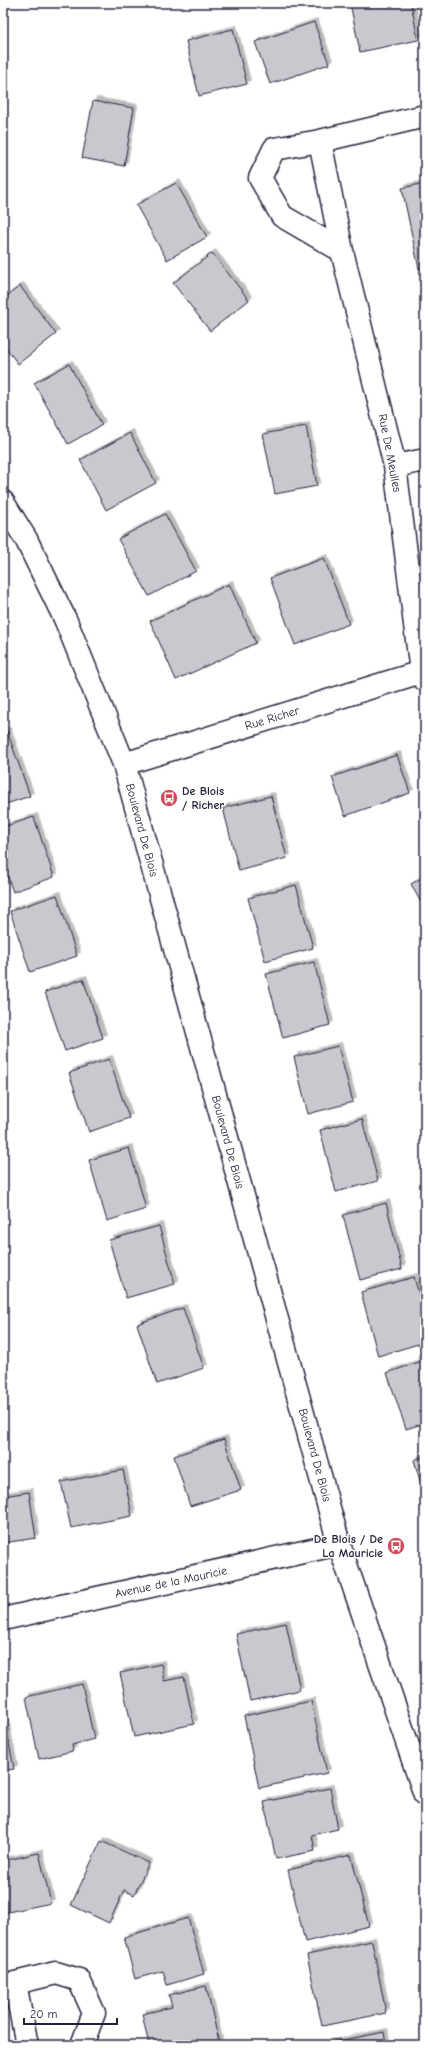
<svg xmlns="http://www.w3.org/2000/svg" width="428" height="2048" font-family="'Comic Neue',sans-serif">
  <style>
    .building { fill: #c8c8cf; stroke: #22223b; filter: url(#shadow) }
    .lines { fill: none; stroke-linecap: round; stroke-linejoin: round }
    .street-casing { stroke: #22223b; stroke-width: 25 }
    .street { stroke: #fff; stroke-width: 22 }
    .labels { text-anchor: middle; stroke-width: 3; stroke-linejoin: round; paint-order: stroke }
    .street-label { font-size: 12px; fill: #22223b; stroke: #fff }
    .poi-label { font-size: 12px; font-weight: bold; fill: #22223b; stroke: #fff; text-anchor: start }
  </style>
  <defs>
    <filter id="shadow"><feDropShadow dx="3.5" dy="-3.5" stdDeviation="0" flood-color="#0004"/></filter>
  </defs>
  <rect width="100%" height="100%" fill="#fff"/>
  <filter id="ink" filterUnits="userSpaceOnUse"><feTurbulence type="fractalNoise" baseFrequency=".025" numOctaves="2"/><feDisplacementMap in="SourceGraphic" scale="8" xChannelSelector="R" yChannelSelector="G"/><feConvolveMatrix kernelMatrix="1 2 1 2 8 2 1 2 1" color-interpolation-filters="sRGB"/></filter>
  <g filter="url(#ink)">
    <path class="building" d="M350 3H376V5L386 3H411L418 40 360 52Z
      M314 22 329 64 270 84 255 42Z
      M233 29 247 84 199 96 186 41Z
      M93 101 134 108 124 166 82 158Z
      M176 183 207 237 167 260 136 205Z
      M425 183V268L419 269 402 188Z
      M212 253 249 300 210 331 173 283Z
      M20 286 56 334 18 364 3 344V299Z
      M69 364 102 425 68 444 34 383Z
      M306 426 317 486 275 494 263 434Z
      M130 433 156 483 106 510 80 460Z
      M165 514 196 571 149 596 118 539Z
      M324 558 349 624 295 645 270 578Z
      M229 584 256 643 176 680 150 621Z
      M7 731 30 796 3 805V732Z
      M397 755 410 793 345 816 332 777Z
      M271 796 287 858 239 871 223 808Z
      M34 817 54 877 13 892 3 864V827Z
      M425 876V910L411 884Z
      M296 885 313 948 265 961 248 898Z
      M57 895 77 956 30 972 10 911Z
      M314 962 330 1025 283 1038 266 974Z
      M83 979 103 1038 65 1051 45 992Z
      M338 1046 353 1102 308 1114 294 1057Z
      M109 1059 129 1118 89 1132 69 1073Z
      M362 1119 378 1181 336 1192 320 1130Z
      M129 1148 146 1209 107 1221 89 1160Z
      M386 1203 402 1269 360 1280 343 1215Z
      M159 1226 175 1284 126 1298 109 1240Z
      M414 1277 425 1316V1342L378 1356 361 1292Z
      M183 1308 204 1368 157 1384 137 1324Z
      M425 1360V1423L406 1429 387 1373Z
      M224 1439 241 1490 190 1506 174 1456Z
      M425 1456V1498L414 1460Z
      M123 1470 132 1516 71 1528 61 1482Z
      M29 1492 36 1538 3 1543V1496Z
      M286 1623 300 1690 250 1701 236 1634Z
      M161 1664 164 1681 184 1677 194 1724 134 1737 120 1673Z
      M82 1684 94 1739 72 1745 73 1751 39 1759 26 1697Z
      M311 1701 327 1773 259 1788 244 1716Z
      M3 1712 14 1769 3 1771Z
      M330 1788 338 1829 312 1835 315 1851 276 1859 264 1802Z
      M101 1841 149 1863 134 1895 124 1890 109 1923 71 1905Z
      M39 1853 51 1903 3 1913V1861Z
      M351 1855 369 1926 305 1942 288 1870Z
      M188 1918 204 1974 167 1985 163 1971 135 1979 124 1937Z
      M372 1941 386 2013 322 2026 307 1955Z
      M206 1986 219 2042 209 2045H149L142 2014 172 2007 169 1995Z
      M384 2032 386 2045H329V2043Z"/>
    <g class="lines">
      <defs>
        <path id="street" d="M320 141 342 251 395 466 421 672 425 680
          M342 251 282 216 260 178 274 149 320 141 425 116
          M395 466 425 460
          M3 502 26 539 66 621 124 764 339 1544 425 1795
          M124 764 421 672
          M3 1619 339 1544
          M15 1983 27 2045
          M3 1986 56 1973 79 1980 94 2013 82 2045"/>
      </defs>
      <use href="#street" class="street-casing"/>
      <use href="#street" class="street"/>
    </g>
  </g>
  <defs>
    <symbol id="bus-disc" viewBox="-11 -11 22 22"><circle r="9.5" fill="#d1495b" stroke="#fff"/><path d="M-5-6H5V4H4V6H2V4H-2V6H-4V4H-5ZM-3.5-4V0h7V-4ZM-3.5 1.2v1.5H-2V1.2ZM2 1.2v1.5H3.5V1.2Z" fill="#fff"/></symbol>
  </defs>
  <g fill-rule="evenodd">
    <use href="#bus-disc" x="159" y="788" width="20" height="20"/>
    <use href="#bus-disc" x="386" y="1536" width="20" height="20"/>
  </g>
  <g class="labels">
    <g class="street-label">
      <text transform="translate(390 453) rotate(79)" y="4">Rue De Meulles</text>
      <text transform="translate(272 718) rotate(-17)" y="4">Rue Richer</text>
      <text transform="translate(142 830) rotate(75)" y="4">Boulevard De Blois</text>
      <text transform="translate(228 1142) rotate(75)" y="4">Boulevard De Blois</text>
      <text transform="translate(315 1455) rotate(75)" y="4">Boulevard De Blois</text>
      <text transform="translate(171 1582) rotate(-12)" y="4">Avenue de la Mauricie</text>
    </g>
    <g class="poi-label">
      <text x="182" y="795">De Blois<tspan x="182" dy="14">/ Richer</tspan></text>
      <text x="383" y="1543" text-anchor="end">De Blois / De<tspan x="383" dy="14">La Mauricie</tspan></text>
    </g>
  </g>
  <rect width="428" height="2048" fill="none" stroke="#fff" stroke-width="16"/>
  <rect x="8" y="8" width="412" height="2032" fill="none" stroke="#22223b" stroke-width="1.5" filter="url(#ink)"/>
  <path d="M24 2018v6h93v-6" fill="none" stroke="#22223b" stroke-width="2"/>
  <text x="30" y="2018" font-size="12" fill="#22223b" stroke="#ffffff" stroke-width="3" paint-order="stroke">20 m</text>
</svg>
